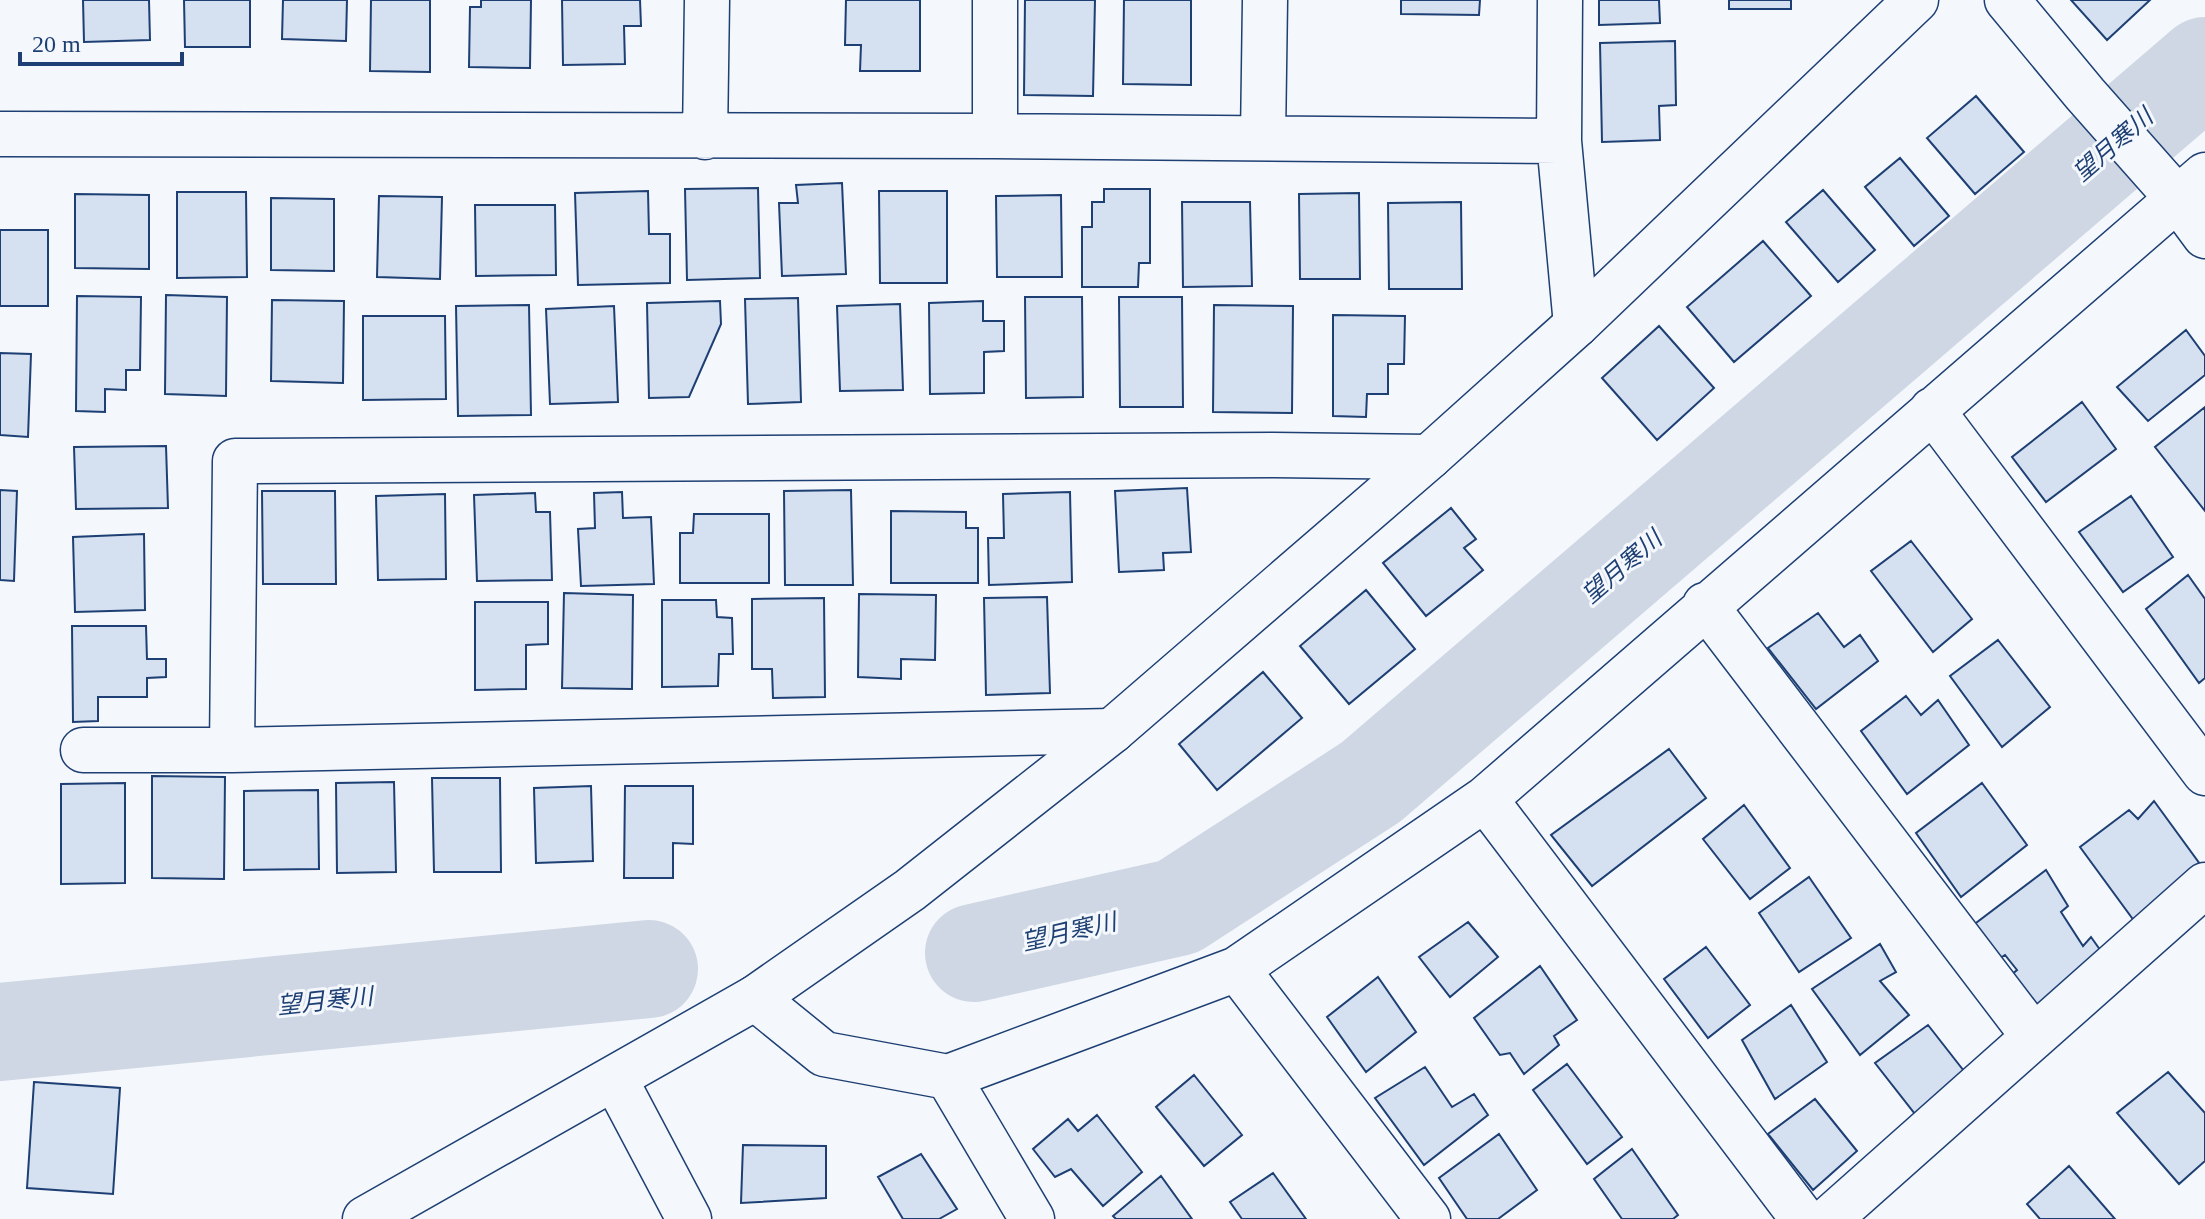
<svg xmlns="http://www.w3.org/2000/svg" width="2205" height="1219" font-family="'Times New Roman','Noto Sans JP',serif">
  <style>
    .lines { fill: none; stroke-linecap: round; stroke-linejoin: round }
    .river { stroke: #cfd7e4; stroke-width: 98 }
    .building { fill: #d5e0f0; stroke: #1d3f73; stroke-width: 2 }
    .minor-casing { stroke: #1d3f73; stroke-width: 47 }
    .tertiary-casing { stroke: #1d3f73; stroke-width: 47 }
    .minor { stroke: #f4f7fb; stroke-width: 44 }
    .tertiary { stroke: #f4f7fb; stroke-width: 44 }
    .labels { text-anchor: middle; stroke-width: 6; stroke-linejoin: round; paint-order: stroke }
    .water-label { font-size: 24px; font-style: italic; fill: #1d3f73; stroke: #f4f7fb }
  </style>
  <rect width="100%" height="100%" fill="#f4f7fb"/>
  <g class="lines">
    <path class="river" d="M974 953 1178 907 1371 782 2205 66
      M0 1032 649 969"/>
  </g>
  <path class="building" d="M83 0H149L150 40 84 42Z
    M184 0H250V47H185Z
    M283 0H347L346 41 282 39Z
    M371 0H430V72L370 71Z
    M481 0H531L530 68 469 67 470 7H481Z
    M562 0H640L641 26H624L625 64 563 65Z
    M846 0H920V71H860L861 45H845Z
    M1025 0H1095L1093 96 1024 95Z
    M1124 0H1191V85L1123 84Z
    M1401 0H1480L1479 15 1401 14Z
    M1599 0H1659L1660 23 1599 25Z
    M1729 0H1791V9H1729Z
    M2071 0H2150L2107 40Z
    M1675 41 1676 105 1659 106 1660 140 1602 142 1600 43Z
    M1976 96 2024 152 1975 194 1927 138Z
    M1900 158 1949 216 1914 246 1865 187Z
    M842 183 846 274 782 276 779 203H798L796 185Z
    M758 188 760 278 687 280 685 189Z
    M1104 189H1150V263H1139L1138 287H1082V227H1092V202H1104Z
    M1823 190 1875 250 1838 282 1786 222Z
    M648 191 649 234H670V283L578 285 575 193Z
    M879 191H947V283H880Z
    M177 192H246L247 277 177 278Z
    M1359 193 1360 279H1300L1299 194Z
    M75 194 149 195V269L75 268Z
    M1061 195 1062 277H997L996 196Z
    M379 196 442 197 440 279 377 277Z
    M271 198 334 199V271L271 270Z
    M1182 202H1250L1252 286 1183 287Z
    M1461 202 1462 289H1389L1388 203Z
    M475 205H555L556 275 476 276Z
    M0 230H48V306H0Z
    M1763 241 1811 296 1734 362 1687 307Z
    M166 295 227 297 226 396 165 394Z
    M77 296 141 297 140 370H126V390L105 389V412L76 411Z
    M1025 297H1082L1083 397 1026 398Z
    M1119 297H1182L1183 407H1120Z
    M798 298 801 402 748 404 745 299Z
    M272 300 344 301 343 383 271 381Z
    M720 301 721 324 689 397 649 398 647 303Z
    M983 301V321H1004V351L984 352V393L930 394 929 303Z
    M900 304 903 390 840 391 837 306Z
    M529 305 531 415 458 416 456 306Z
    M1214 305 1293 306 1292 413 1213 412Z
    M614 306 618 402 550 404 546 309Z
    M1333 315 1405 316 1404 364H1388V394H1367L1366 417 1333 416Z
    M363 316H445L446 399 363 400Z
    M1659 326 1714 388 1657 440 1602 378Z
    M2186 330 2205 356V375L2148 421 2117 387Z
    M0 353 31 354 28 437 0 435Z
    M2082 402 2116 449 2046 502 2012 457Z
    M2205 407V511L2155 447Z
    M166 446 168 508 76 509 74 447Z
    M1187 488 1191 552 1163 553 1164 570 1119 572 1115 491Z
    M0 490 17 491 14 581 0 580Z
    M851 490 853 585H785L784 491Z
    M262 491H335L336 584H263Z
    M622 492 623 518 651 517 654 584 581 586 578 529 595 528 594 493Z
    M1070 492 1072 582 989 585 988 538H1004L1003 494Z
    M535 493 536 512H550L552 580 477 581 474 495Z
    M445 494 446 579 378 580 376 496Z
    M2131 496 2173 557 2123 592 2079 532Z
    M1451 508 1476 539 1464 548 1483 570 1426 616 1383 563Z
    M891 511 966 512V528H978V583H891Z
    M694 514H769V583H680V533H693Z
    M144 534 145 610 75 612 73 537Z
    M1911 541 1972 619 1933 652 1871 571Z
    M2188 575 2205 599V678L2199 683 2146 609Z
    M1366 590 1415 649 1349 704 1300 646Z
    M564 593 633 595 632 689 562 688Z
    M859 594 936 595 935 660 901 659V679L858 677Z
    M1047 597 1050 693 986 695 984 598Z
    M824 598 825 697 773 698 772 669H752V599Z
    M662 600H716L717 617 732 618 733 654H719L718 686 662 687Z
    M475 602H548V644L526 645V689L475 690Z
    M1818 613 1844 647 1860 635 1878 661 1816 709 1768 648Z
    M72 626H146L147 659H166V677L147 678V697H98V721L73 722Z
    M1998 640 2050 707 2002 747 1950 676Z
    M1263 672 1302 718 1217 790 1179 744Z
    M1906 696 1921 715 1938 700 1969 745 1907 794 1861 731Z
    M1669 749 1706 798 1592 886 1551 835Z
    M152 776 225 777 224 879 152 878Z
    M432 778H500L501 872H434Z
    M394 782 396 872 337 873 336 783Z
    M125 783V883L61 884V784Z
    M1982 783 2027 845 1961 897 1916 833Z
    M591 786 593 861 536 863 534 788Z
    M625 786H693V844L673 843V878H624Z
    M318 790 319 869 244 870V791Z
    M2154 801 2205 871 2143 933 2080 847 2129 810 2138 819Z
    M1744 805 1790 868 1750 899 1703 839Z
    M2046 870 2068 906 2061 912 2083 946 2091 937 2120 978 2052 1029 2005 980 2017 970 2005 955 1997 960 1972 926Z
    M1809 877 1851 938 1799 972 1759 913Z
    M1468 922 1498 957 1450 997 1419 957Z
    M1880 944 1896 972 1880 981 1909 1015 1860 1055 1812 989Z
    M1706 947 1750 1005 1708 1038 1664 979Z
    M1540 966 1577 1020 1554 1036 1559 1045 1524 1074 1510 1053 1500 1055 1474 1018Z
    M1378 977 1416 1032 1366 1072 1327 1017Z
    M1791 1005 1827 1062 1775 1099 1742 1040Z
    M1928 1025 1978 1089 1926 1128 1875 1063Z
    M1567 1064 1622 1137 1587 1164 1533 1090Z
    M1425 1067 1452 1107 1474 1094 1488 1115 1424 1165 1375 1098Z
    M2168 1072 2205 1113V1161L2179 1184 2117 1113Z
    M1194 1075 1242 1135 1204 1166 1156 1107Z
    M34 1082 120 1088 113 1194 27 1188Z
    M1815 1099 1857 1151 1813 1190 1768 1134Z
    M1097 1115 1142 1172 1103 1206 1071 1169 1055 1177 1033 1149 1068 1119 1078 1131Z
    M1499 1134 1537 1190 1498 1219H1467L1439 1178Z
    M743 1145 826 1146V1198L741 1203Z
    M1632 1149 1678 1215 1673 1219H1622L1594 1179Z
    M921 1154 957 1209 939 1219H903L878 1177Z
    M2069 1166 2115 1219H2040L2027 1204Z
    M1273 1173 1306 1219H1242L1230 1202Z
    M1161 1176 1192 1219H1116L1113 1216Z"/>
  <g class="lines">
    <defs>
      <path id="minor" d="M995 0V136
        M1560 0 1559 141 1576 325
        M2007 0 2085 94 2177 198 2205 236
        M0 134 995 136 1559 141
        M705 137 707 0
        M1263 138 1265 0
        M1932 410 2205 773
        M1705 605 2034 1037
        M1112 731 232 750 235 461 1274 455 1429 457
        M83 750H232
        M1485 799 1803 1219
        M1237 969 1428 1219
        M755 998 824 1054 948 1077 1237 969 1485 799 2205 175
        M948 1077 1032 1219
        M615 1079 689 1219
        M1829 1219 2205 885"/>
      <path id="tertiary" d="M365 1219 755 998 910 890 1112 731 1429 457 1576 325 1916 0"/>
    </defs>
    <use href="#minor" class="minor-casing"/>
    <use href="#tertiary" class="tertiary-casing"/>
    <use href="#minor" class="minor"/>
    <use href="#tertiary" class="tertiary"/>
  </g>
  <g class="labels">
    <g class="water-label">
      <text transform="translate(2113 145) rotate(-41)" y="8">望月寒川</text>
      <text transform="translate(1622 567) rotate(-41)" y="8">望月寒川</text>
      <text transform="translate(1069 932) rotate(-13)" y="8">望月寒川</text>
      <text transform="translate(325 1001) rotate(-6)" y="8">望月寒川</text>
    </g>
  </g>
  <path d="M20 52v12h162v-12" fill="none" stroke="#1d3f73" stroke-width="4"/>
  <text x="32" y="52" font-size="24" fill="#1d3f73" stroke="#f4f7fb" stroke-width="6" paint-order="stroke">20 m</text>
</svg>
